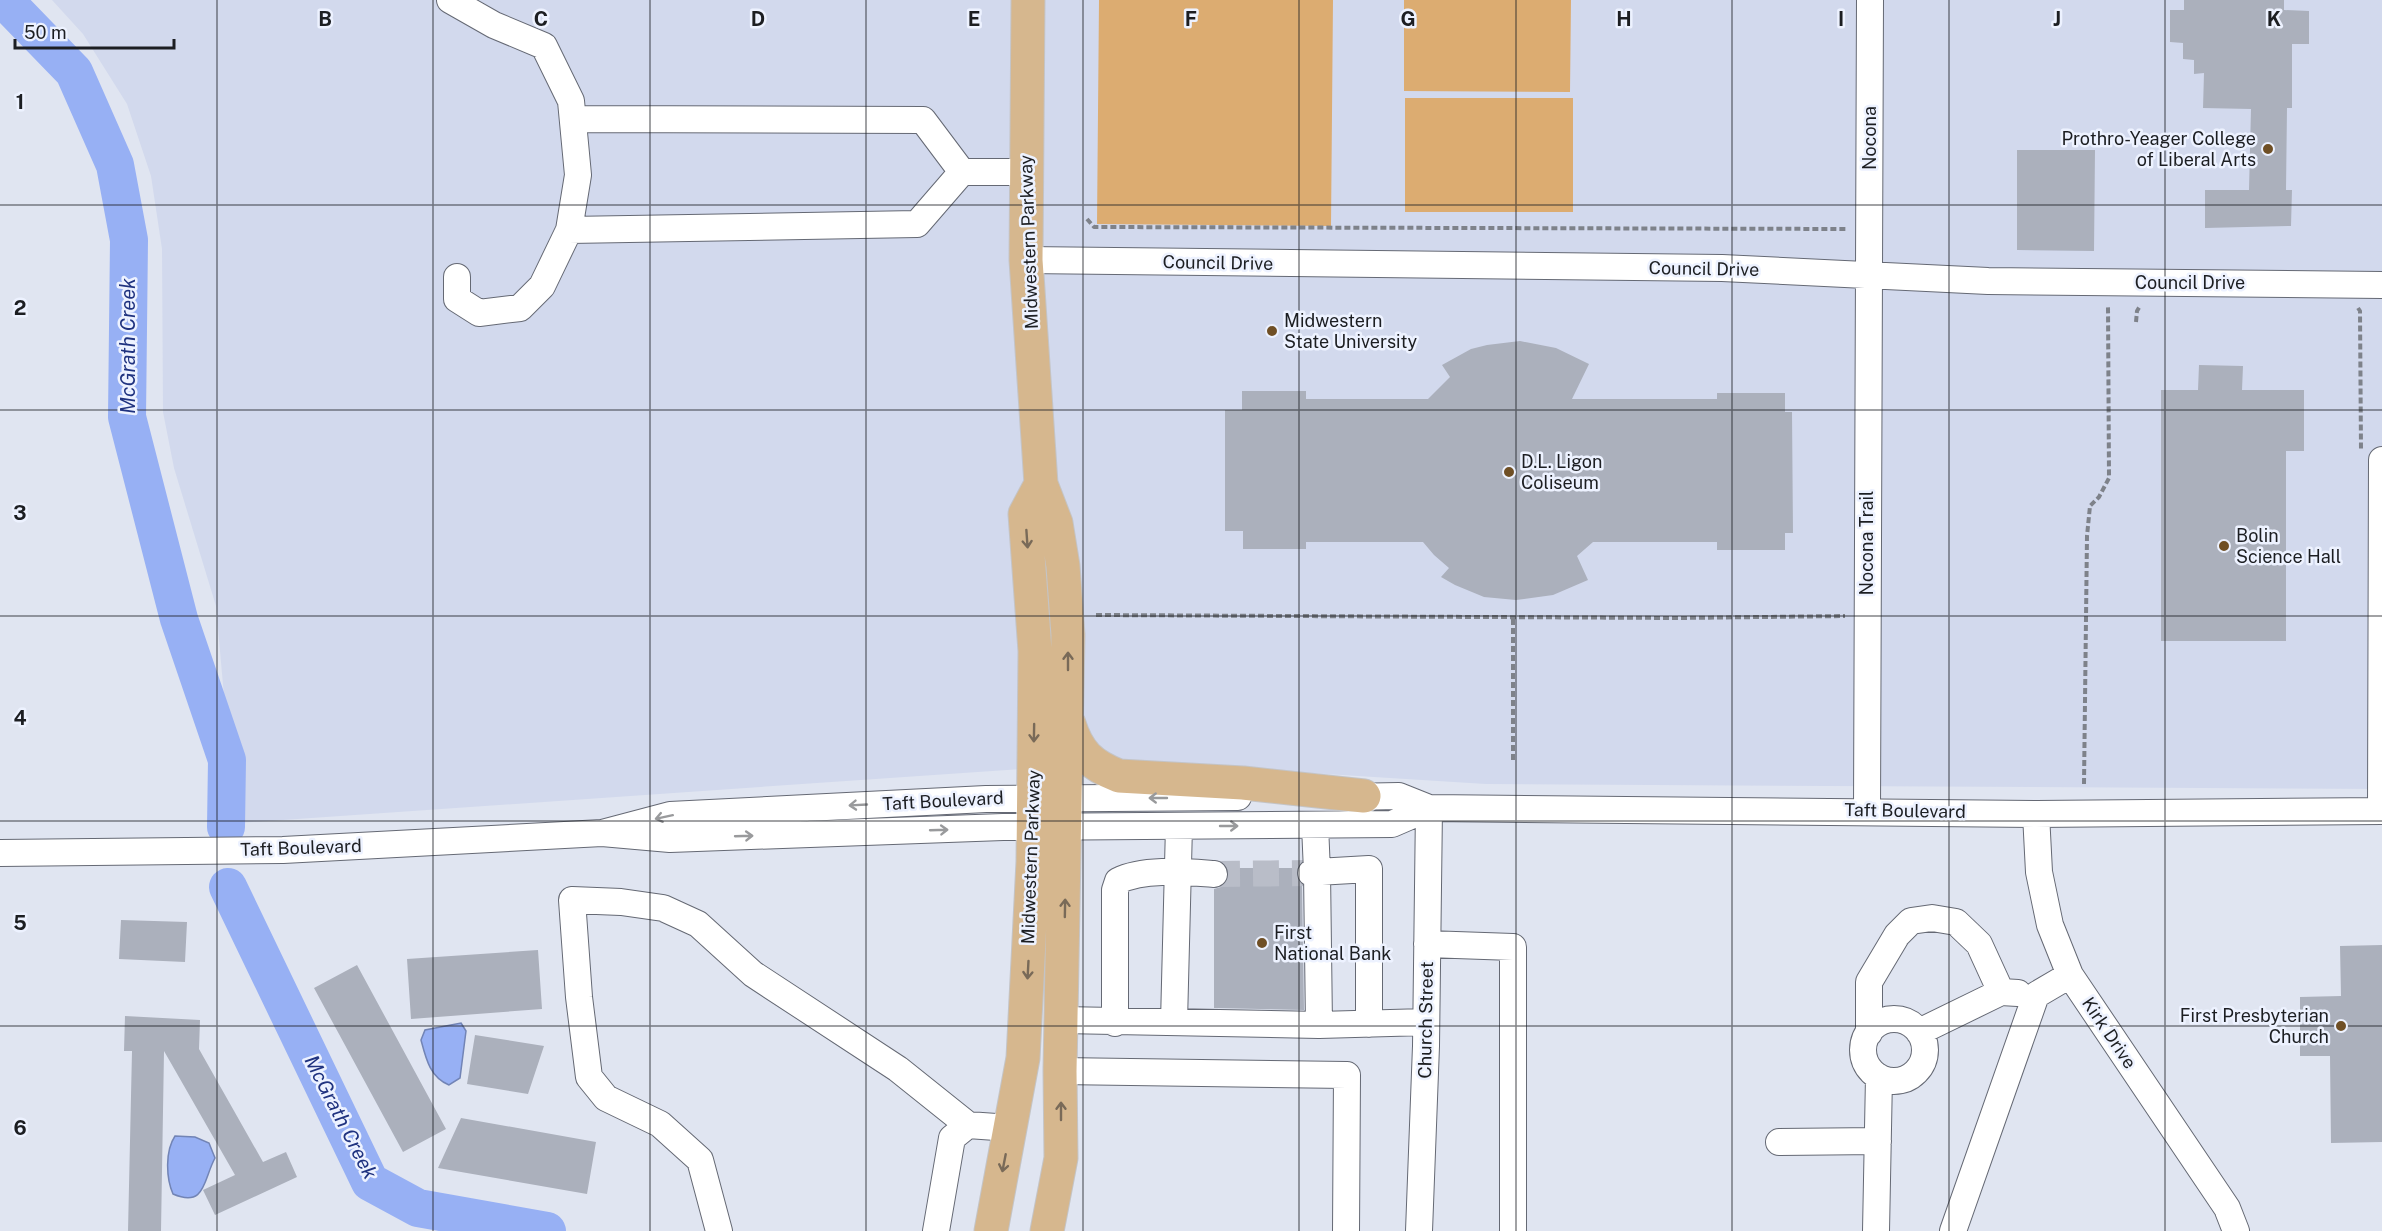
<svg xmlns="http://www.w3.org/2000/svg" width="2382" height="1231" font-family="'Public Sans',sans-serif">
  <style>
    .built { fill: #d2d9ed }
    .green { fill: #dcac71 }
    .water { fill: #97b0f4; stroke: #7284b5; stroke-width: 1.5 }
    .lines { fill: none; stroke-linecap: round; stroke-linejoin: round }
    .river { stroke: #97b0f4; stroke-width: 38 }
    .building { fill: #abb0bc }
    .minor-tunnel { stroke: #b9bdc8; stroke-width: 26; stroke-dasharray: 26 13; stroke-linecap: butt }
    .minor-casing { stroke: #656974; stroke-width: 28 }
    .major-casing { stroke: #c4c4c6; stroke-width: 35 }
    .path { stroke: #7e828a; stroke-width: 4; stroke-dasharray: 6 3; stroke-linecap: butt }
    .minor { stroke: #fff; stroke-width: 26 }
    .major { stroke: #d6b78e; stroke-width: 33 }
    .oneway { stroke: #796a58 }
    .oneway2 { stroke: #999a9c }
    .grid { fill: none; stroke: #1c1e22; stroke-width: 1.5; stroke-opacity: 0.55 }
    .poi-dot { fill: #6f4f25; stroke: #edf2ff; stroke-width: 2 }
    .labels { text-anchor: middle; stroke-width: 5; stroke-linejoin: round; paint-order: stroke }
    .street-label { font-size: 18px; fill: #1c1e22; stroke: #edf2ff }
    .poi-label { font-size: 18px; fill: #1c1e22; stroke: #edf2ff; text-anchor: start }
    .water-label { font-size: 20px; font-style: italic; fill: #203380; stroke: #edf2ff }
    .grid-label { font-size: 20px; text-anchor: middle; font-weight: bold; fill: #1c1e22; stroke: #edf2ff; stroke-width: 5; stroke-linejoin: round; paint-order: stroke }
  </style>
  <rect width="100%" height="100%" fill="#e0e5f1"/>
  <path class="built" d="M52 0H2382V789L1486 784 1278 771 1020 769 239 823 236 742 224 696 216 606 174 468 163 412 162 249 151 176 127 104 83 34Z"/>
  <path class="green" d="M1099 0H1333L1331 226 1097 224Z
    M1404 0H1571L1570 92 1404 91Z
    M1405 98H1573V212H1405Z"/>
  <path class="water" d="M461 1023 466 1031 460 1078 449 1085C430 1077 426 1059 421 1040L425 1030Z
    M175 1136 195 1137 209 1143 215 1158C203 1180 206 1208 173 1194 166 1178 165 1151 175 1136Z"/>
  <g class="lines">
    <path class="river" d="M0 1 12 8 74 72 115 165 129 240 127 417 179 619 227 760 226 827
      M228 887 370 1182 418 1208 547 1231"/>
  </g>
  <path class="building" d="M2184 0H2284V10L2309 11V44H2292V108H2287L2286 190H2292L2291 226 2205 228V190H2249L2251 109 2203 108 2204 73 2194 74V60L2183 59V43L2170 42V10H2184Z
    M2017 150H2095L2094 251 2017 250Z
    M1520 341 1556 348 1589 364 1572 399H1717V393H1785V412H1792L1793 533H1785V550H1717V542H1593L1577 556 1588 580 1553 595 1516 600 1484 597 1455 585 1441 577 1449 568 1434 555 1423 542H1306V549H1243V531H1225V410H1242V391H1306V399H1428L1450 377 1442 365 1471 349 1487 345Z
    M2199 365 2243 366 2242 390H2304V451H2286V641H2161V390H2198Z
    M1228 868H1297L1296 876 1302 885 1304 1010 1214 1008V889L1221 887 1227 882 1229 876Z
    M121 920 187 922 185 962 119 959Z
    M2382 945V1142L2331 1143 2330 1056H2300V997L2341 996 2340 946Z
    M538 950 542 1009 411 1019 407 959Z
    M357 965 446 1129 403 1152 314 988Z
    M125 1016 200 1020 199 1049 263 1162 286 1152 297 1177 215 1215 203 1190 235 1175 164 1051 161 1231H128L132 1051H124Z
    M475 1035 544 1046 528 1094 467 1084Z
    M461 1118 596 1142 587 1194 438 1168Z"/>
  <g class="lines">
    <path class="minor-tunnel" d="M1214 874 1311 873"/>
    <defs>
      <path id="minor" d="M450 0 494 25 544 46 571 101 578 175 569 230 542 286 520 308 479 313 457 299V277
        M573 119 923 120 962 172H1026
        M569 230 917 224 962 172
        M1026 260 1722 268 1988 281 2382 285
        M1346 797 1399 796 1429 808 2036 814 2382 811
        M1867 811 1870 0
        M2381 811 2382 460
        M2036 814 2039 872 2050 925 2070 975 2227 1208 2236 1231
        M1315 825 1317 872 1369 869V1024
        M602 833 670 815 986 799 1238 797
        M0 853 283 850 602 833 670 839 1003 827 1392 824 1429 808
        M1311 873 1317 872 1319 1025
        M1427 944 1513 947V1231
        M1863 1050a31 31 0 1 1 62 0a31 31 0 1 1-62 0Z
        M1062 1020 1319 1025 1426 1022
        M1174 1022 1179 826
        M1115 1023V890L1118 881C1143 868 1186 872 1214 874
        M1919 1032 2001 992 2018 993
        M1869 1033V982L1897 935 1911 921 1932 918 1956 922 1979 944 2001 992
        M1060 1071 1347 1075 1346 1231
        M1779 1142 1878 1141
        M719 1231 700 1160 660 1124 606 1098 589 1077 579 997 572 900 621 902 663 908 698 924 753 974 898 1069 968 1125
        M936 1231 952 1138 968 1125 1010 1128
        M1419 1231 1426 1046 1429 808
        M1876 1231 1879 1077
        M1953 1231 2036 995 2070 975"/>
      <path id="major" d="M1028 0 1026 260 1041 484 1056 523 1063 566 1068 635 1060 1071 1061 1158 1047 1231
        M1069 724C1078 753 1091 765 1119 776L1243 783 1364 796
        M991 1231 1023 1058 1033 862 1035 651 1025 514 1041 484"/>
    </defs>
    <use href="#minor" class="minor-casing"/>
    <use href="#major" class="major-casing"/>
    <path class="path" d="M1087 219 1094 227 1848 229
      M2358 308 2360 311 2361 449
      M2136 322 2137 311 2140 306
      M1096 615 1677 618 1845 616
      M1513 760V617
      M2084 784 2087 536 2090 506 2099 497 2109 478 2108 305"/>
    <use href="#minor" class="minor"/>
    <use href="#major" class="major"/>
  </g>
  <defs><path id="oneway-shaft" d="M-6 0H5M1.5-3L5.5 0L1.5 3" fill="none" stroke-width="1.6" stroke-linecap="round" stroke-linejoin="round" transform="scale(1.5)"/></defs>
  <g class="oneway">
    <use href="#oneway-shaft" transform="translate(1027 539) rotate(86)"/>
    <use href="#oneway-shaft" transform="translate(1068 661) rotate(-90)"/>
    <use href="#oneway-shaft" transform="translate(1034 733) rotate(91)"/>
    <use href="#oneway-shaft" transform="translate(1065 908) rotate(-89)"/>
    <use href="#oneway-shaft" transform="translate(1028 970) rotate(93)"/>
    <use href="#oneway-shaft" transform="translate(1061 1111) rotate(-90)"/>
    <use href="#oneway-shaft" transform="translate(1004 1163) rotate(101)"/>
  </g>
  <g class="oneway2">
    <use href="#oneway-shaft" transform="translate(1158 798) rotate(180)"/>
    <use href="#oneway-shaft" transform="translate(858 805) rotate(177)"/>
    <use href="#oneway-shaft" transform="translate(664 817) rotate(168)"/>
    <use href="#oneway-shaft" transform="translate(1229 826)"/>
    <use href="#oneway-shaft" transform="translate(939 830) rotate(-2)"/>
    <use href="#oneway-shaft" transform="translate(744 836) rotate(-2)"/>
  </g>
  <path class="grid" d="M217 0V1231M433 0V1231M650 0V1231M866 0V1231M1083 0V1231M1299 0V1231M1516 0V1231M1732 0V1231M1949 0V1231M2165 0V1231M0 205H2382M0 410H2382M0 616H2382M0 821H2382M0 1026H2382"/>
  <g class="poi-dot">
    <circle cx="2268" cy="149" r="6"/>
    <circle cx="1272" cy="331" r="6"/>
    <circle cx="1509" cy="472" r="6"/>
    <circle cx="2224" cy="546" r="6"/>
    <circle cx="1262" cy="943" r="6"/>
    <circle cx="2341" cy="1026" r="6"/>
  </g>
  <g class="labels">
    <g class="street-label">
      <text transform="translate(1870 138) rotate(-90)" y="6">Nocona</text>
      <text transform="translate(1029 242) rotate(-92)" y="6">Midwestern Parkway</text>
      <text transform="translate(1218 263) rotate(1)" y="6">Council Drive</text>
      <text transform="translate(1704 269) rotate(1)" y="6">Council Drive</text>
      <text x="2190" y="289">Council Drive</text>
      <text transform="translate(1867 543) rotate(-90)" y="6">Nocona Trail</text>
      <text transform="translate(943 801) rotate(-3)" y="6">Taft Boulevard</text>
      <text transform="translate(1905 811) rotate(1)" y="6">Taft Boulevard</text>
      <text transform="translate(301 848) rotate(-2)" y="6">Taft Boulevard</text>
      <text transform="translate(1031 857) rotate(-88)" y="6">Midwestern Parkway</text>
      <text transform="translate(1426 1020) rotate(-89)" y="6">Church Street</text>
      <text transform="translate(2109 1033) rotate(56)" y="6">Kirk Drive</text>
    </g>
    <g class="poi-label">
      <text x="2256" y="145" text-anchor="end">Prothro-Yeager College<tspan x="2256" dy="21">of Liberal Arts</tspan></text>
      <text x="1284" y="327">Midwestern<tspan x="1284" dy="21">State University</tspan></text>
      <text x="1521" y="468">D.L. Ligon<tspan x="1521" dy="21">Coliseum</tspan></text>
      <text x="2236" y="542">Bolin<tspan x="2236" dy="21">Science Hall</tspan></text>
      <text x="1274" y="939">First<tspan x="1274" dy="21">National Bank</tspan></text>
      <text x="2329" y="1022" text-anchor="end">First Presbyterian<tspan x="2329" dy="21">Church</tspan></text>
    </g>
    <g class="water-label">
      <text transform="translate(128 346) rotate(-90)" y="7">McGrath Creek</text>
      <text transform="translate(341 1117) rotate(63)" y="7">McGrath Creek</text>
    </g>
  </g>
  <g class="grid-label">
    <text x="325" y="26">B</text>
    <text x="541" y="26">C</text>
    <text x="758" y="26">D</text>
    <text x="974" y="26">E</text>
    <text x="1191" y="26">F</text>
    <text x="1408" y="26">G</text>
    <text x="1624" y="26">H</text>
    <text x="1841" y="26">I</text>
    <text x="2057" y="26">J</text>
    <text x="2274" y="26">K</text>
    <text x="20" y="109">1</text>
    <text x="20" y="315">2</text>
    <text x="20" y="520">3</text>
    <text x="20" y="725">4</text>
    <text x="20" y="930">5</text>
    <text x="20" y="1135">6</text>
  </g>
  <path d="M15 39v9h159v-9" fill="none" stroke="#1c1e22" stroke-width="3"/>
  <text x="24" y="39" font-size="18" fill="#1c1e22" stroke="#edf2ff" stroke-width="4.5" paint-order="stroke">50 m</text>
</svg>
